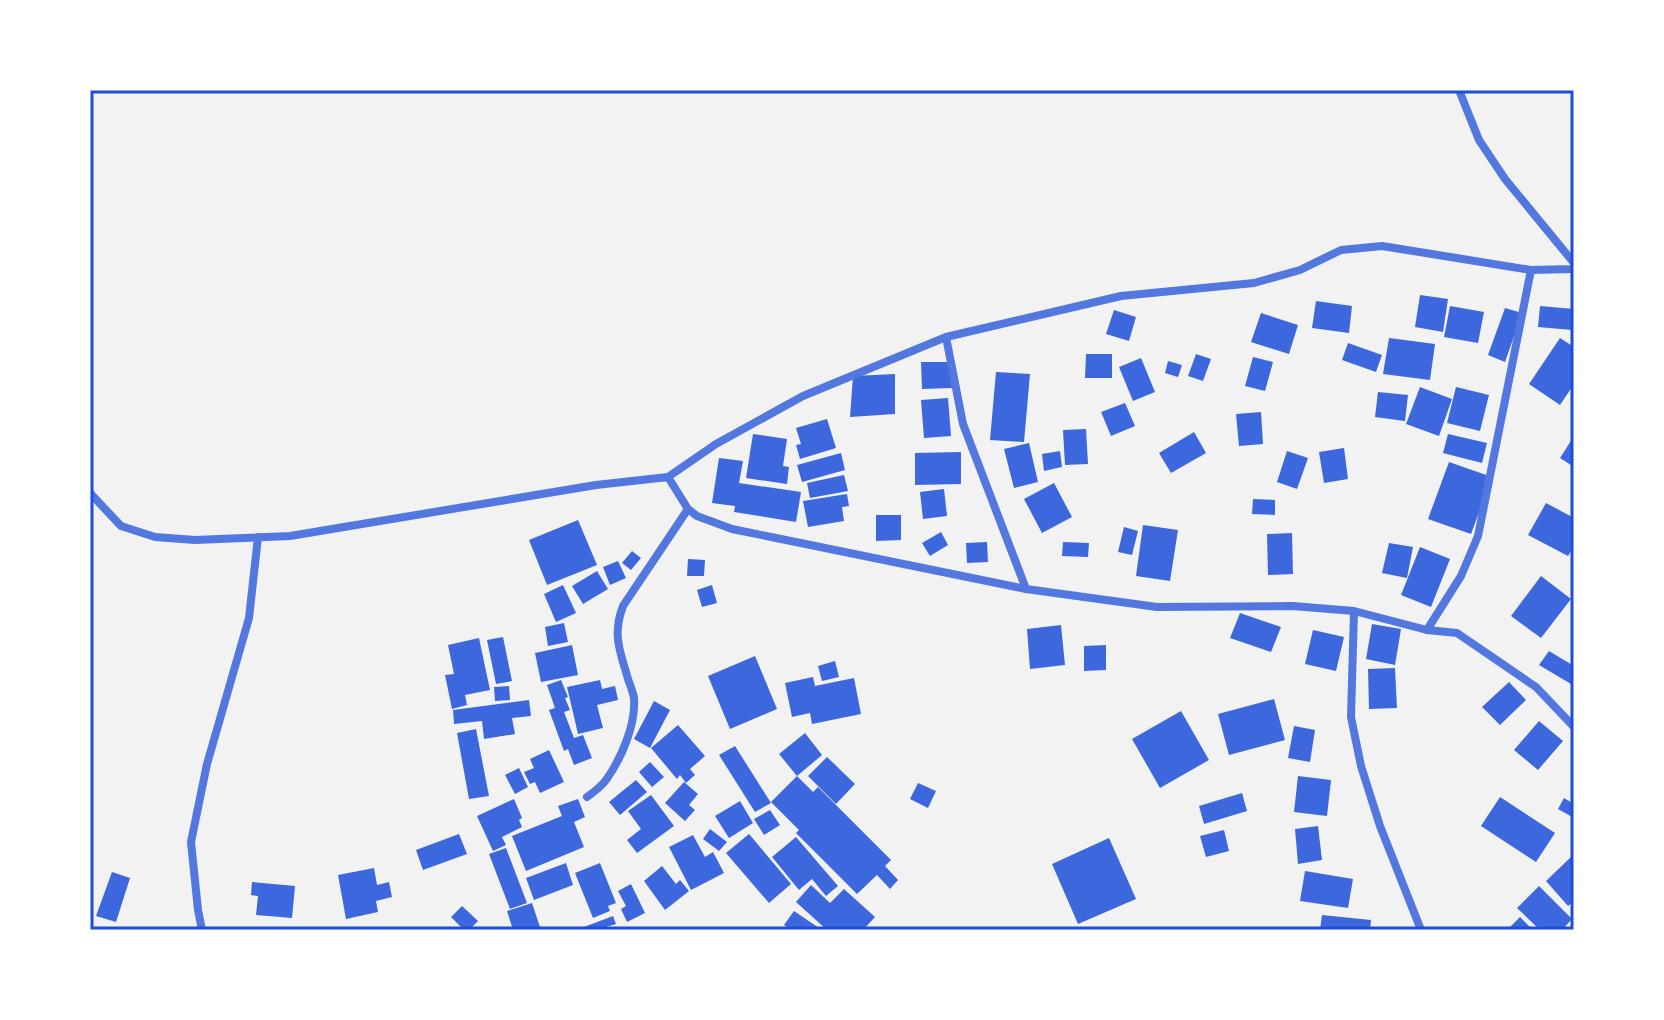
<svg xmlns="http://www.w3.org/2000/svg" width="1664" height="1020" font-family="'Noto Sans',sans-serif">
  <style>
    .building { fill: #3d67dc }
    .lines { fill: none; stroke-linecap: round; stroke-linejoin: round }
    .minor { stroke: #5277de; stroke-width: 8 }
    .neatline { fill: none; stroke: #1d4ed8; stroke-width: 3 }
  </style>
  <rect width="100%" height="100%" fill="#f2f2f2"/>
  <path class="building" d="M1420 295 1448 299 1443 332 1415 327Z
    M1316 301 1352 306 1349 333 1312 328Z
    M1450 306 1484 312 1478 343 1444 337Z
    M1540 306 1574 309 1572 330 1538 327Z
    M1505 308 1522 313 1505 362 1488 355Z
    M1114 310 1136 317 1129 341 1106 334Z
    M1261 313 1298 325 1289 354 1251 342Z
    M1389 338 1435 344 1430 380 1383 374Z
    M1560 338 1574 347V384L1560 405 1529 384Z
    M1348 343 1382 355 1376 372 1342 360Z
    M1086 354H1112V378H1085Z
    M1196 354 1211 359 1203 381 1188 376Z
    M1253 357 1273 362 1265 391 1245 386Z
    M1141 358 1155 392 1133 401 1119 367Z
    M1168 361 1182 365 1178 377 1165 373Z
    M921 362H951L952 388 922 389Z
    M996 372 1030 374 1024 442 990 440Z
    M895 374V414L850 417 853 376Z
    M1420 387 1452 399 1439 436 1406 424Z
    M1456 387 1489 395 1480 431 1447 423Z
    M1378 392 1408 395 1405 421 1375 417Z
    M948 398 951 436 924 438 921 400Z
    M1125 403 1135 426 1111 436 1101 412Z
    M1261 412 1263 444 1239 446 1236 414Z
    M827 419 836 448 800 459 796 445 801 444 796 428Z
    M1086 429 1088 464 1065 465 1063 430Z
    M1194 432 1206 453 1171 473 1159 453Z
    M753 434 787 439 783 466 789 467 787 484 746 478Z
    M1448 434 1487 443 1482 463 1443 453Z
    M1574 436V467L1560 458Z
    M1029 443 1038 482 1014 488 1004 449Z
    M1344 448 1348 479 1324 483 1319 452Z
    M1060 451 1062 467 1044 471 1042 454Z
    M1287 451 1308 458 1297 489 1277 482Z
    M961 452V484L915 485V453Z
    M841 453 845 470 802 482 797 465Z
    M719 458 743 461 739 483 801 492 796 522 734 512 735 506 712 503Z
    M1449 462 1492 477 1471 534 1428 519Z
    M844 475 848 491 810 498 807 483Z
    M1054 483 1072 517 1042 533 1024 499Z
    M944 489 947 516 923 519 920 492Z
    M847 494 849 506 842 507 844 521 808 527 803 501Z
    M1253 499 1275 500V515L1252 514Z
    M1546 503 1574 518V546L1568 556 1528 535Z
    M876 515H901V540L876 541Z
    M578 520 597 565 547 585 529 540Z
    M1143 525 1178 530 1170 581 1136 576Z
    M1124 527 1138 531 1132 555 1118 552Z
    M941 532 948 545 930 556 922 543Z
    M1292 533 1293 574 1268 575 1267 534Z
    M987 542 988 562 967 563 966 543Z
    M1063 542 1089 543 1088 557 1062 556Z
    M1389 543 1413 547 1407 578 1382 573Z
    M1420 547 1450 559 1431 607 1401 595Z
    M632 551 641 558 631 570 622 563Z
    M688 559 705 560 704 576H687Z
    M618 561 626 578 610 585 603 567Z
    M597 571 608 589 583 604 572 586Z
    M1541 576 1571 599 1541 638 1511 616Z
    M563 585 576 613 556 622 544 594Z
    M712 585 717 603 702 607 697 590Z
    M1240 613 1281 627 1271 652 1230 638Z
    M564 623 568 642 548 646 545 627Z
    M1372 624 1401 629 1395 665 1366 659Z
    M1061 625 1065 665 1030 669 1027 629Z
    M1313 630 1344 637 1336 671 1305 664Z
    M503 637 512 681 496 684 487 640Z
    M479 638 490 690 465 695 467 705 452 709 445 675 454 674 448 645Z
    M572 645 578 675 541 682 535 653Z
    M1106 645V670L1084 671V646Z
    M1549 651 1574 666V679L1571 684 1539 665Z
    M755 656 777 709 730 729 708 676Z
    M835 661 839 677 822 681 818 666Z
    M1395 668 1397 708 1369 709 1368 669Z
    M813 677 815 686 854 678 861 714 812 724 810 713 792 717 785 683Z
    M561 680 568 697 565 698 570 710 564 712 574 738 583 735 592 758 574 765 568 749 564 751 549 710 555 708 547 685Z
    M600 680 602 689 615 686 618 700 597 705 603 728 578 734 567 687Z
    M1509 682 1526 700 1500 725 1482 707Z
    M509 686 510 700 495 701 494 687Z
    M1274 699 1285 740 1229 755 1218 714Z
    M529 700 531 716 512 718 515 734 484 739 482 721 454 724 453 710Z
    M654 701 670 710 650 748 634 739Z
    M1181 711 1209 760 1160 788 1132 739Z
    M1539 721 1563 741 1538 770 1514 750Z
    M678 725 705 756 690 769 695 775 686 783 680 775 677 779 651 748Z
    M1294 726 1315 730 1310 762 1288 758Z
    M476 729 489 796 469 799 457 733Z
    M805 733 822 755 797 776 779 754Z
    M735 746 771 803 755 812 719 755Z
    M549 750 564 782 540 793 535 782 530 784 524 772 534 768 530 759Z
    M827 757 855 784 836 804 808 776Z
    M650 762 664 777 652 787 639 772Z
    M519 768 528 787 515 794 505 775Z
    M797 776 813 792 818 787 891 860 885 866 898 880 890 889 877 875 857 894 796 833 799 830 771 802Z
    M1298 776 1331 780 1327 816 1294 812Z
    M636 780 647 792 620 815 609 802Z
    M684 782 698 794 689 805 695 810 685 821 665 803Z
    M918 783 936 791 928 808 910 799Z
    M1242 793 1247 811 1204 824 1199 806Z
    M651 795 674 826 637 853 627 840 641 829 628 811Z
    M1500 797 1555 833 1536 862 1481 826Z
    M1564 798 1574 804V818L1558 809Z
    M514 799 522 818 519 820 522 827 502 837 506 845 493 851 477 816Z
    M578 799 585 817 574 822 584 847 526 871 512 836 562 816 558 806Z
    M740 801 753 823 729 838 715 816Z
    M770 810 780 825 764 835 754 819Z
    M1318 826 1322 860 1298 864 1295 829Z
    M710 829 727 842 719 851 703 839Z
    M1224 830 1229 851 1206 857 1200 836Z
    M459 834 467 854 423 870 416 850Z
    M749 834 791 884 769 903 726 853Z
    M693 835 705 857 713 852 724 873 691 890 669 847Z
    M796 837 838 886 826 896 812 879 799 890 772 857Z
    M1109 838 1136 899 1078 924 1052 864Z
    M506 848 527 903 510 909 489 854Z
    M1571 857 1574 860V901L1568 906 1546 881Z
    M566 863 573 885 534 900 526 878Z
    M600 863 616 903 608 906 610 911 593 918 575 873Z
    M662 866 676 884 680 880 689 891 665 910 644 881Z
    M374 868 377 885 389 882 392 897 376 901 378 912 346 919 338 875Z
    M1305 871 1353 879 1348 908 1300 901Z
    M112 872 130 878 116 922 96 916Z
    M252 882 295 886 292 918 256 915 258 896 251 895Z
    M631 884 645 913 627 922 621 909 626 906 618 891Z
    M811 885 830 903 844 889 875 917 863 930H827L796 902Z
    M1539 886 1572 919 1562 930H1540L1517 908Z
    M532 903 541 930H513L507 911Z
    M462 906 478 921 469 930H464L451 917Z
    M794 911 822 930H791L784 925Z
    M1322 915 1371 920 1370 930H1320Z
    M613 916 616 924 606 927 608 930H576Z
    M1520 917 1533 930H1507Z"/>
  <g class="lines">
    <path class="minor" d="M1459 90 1479 140 1505 179 1574 263
      M946 337 963 424 1026 589
      M668 477 688 509 697 516 732 529 1026 589 1157 607 1293 606 1354 611 1427 630 1457 633 1536 687 1574 727
      M90 493 121 526 155 537 195 540 290 536 596 485 668 477 716 444 803 396 946 337 1121 296 1254 283 1300 270 1341 250 1382 246 1531 270 1574 269
      M1354 611 1351 717 1361 766 1380 826 1421 930
      M1427 630 1461 576 1478 536 1531 270
      M587 797C594 792 601 787 606 780 621 759 636 725 634 698 633 692 630 685 628 679 620 651 612 635 623 606L688 509
      M202 930 198 910 191 842 207 764 249 618 258 537"/>
  </g>
  <rect width="1664" height="1020" fill="none" stroke="#ffffff" stroke-width="184"/>
  <rect x="92" y="92" width="1480" height="836" class="neatline"/>
</svg>
